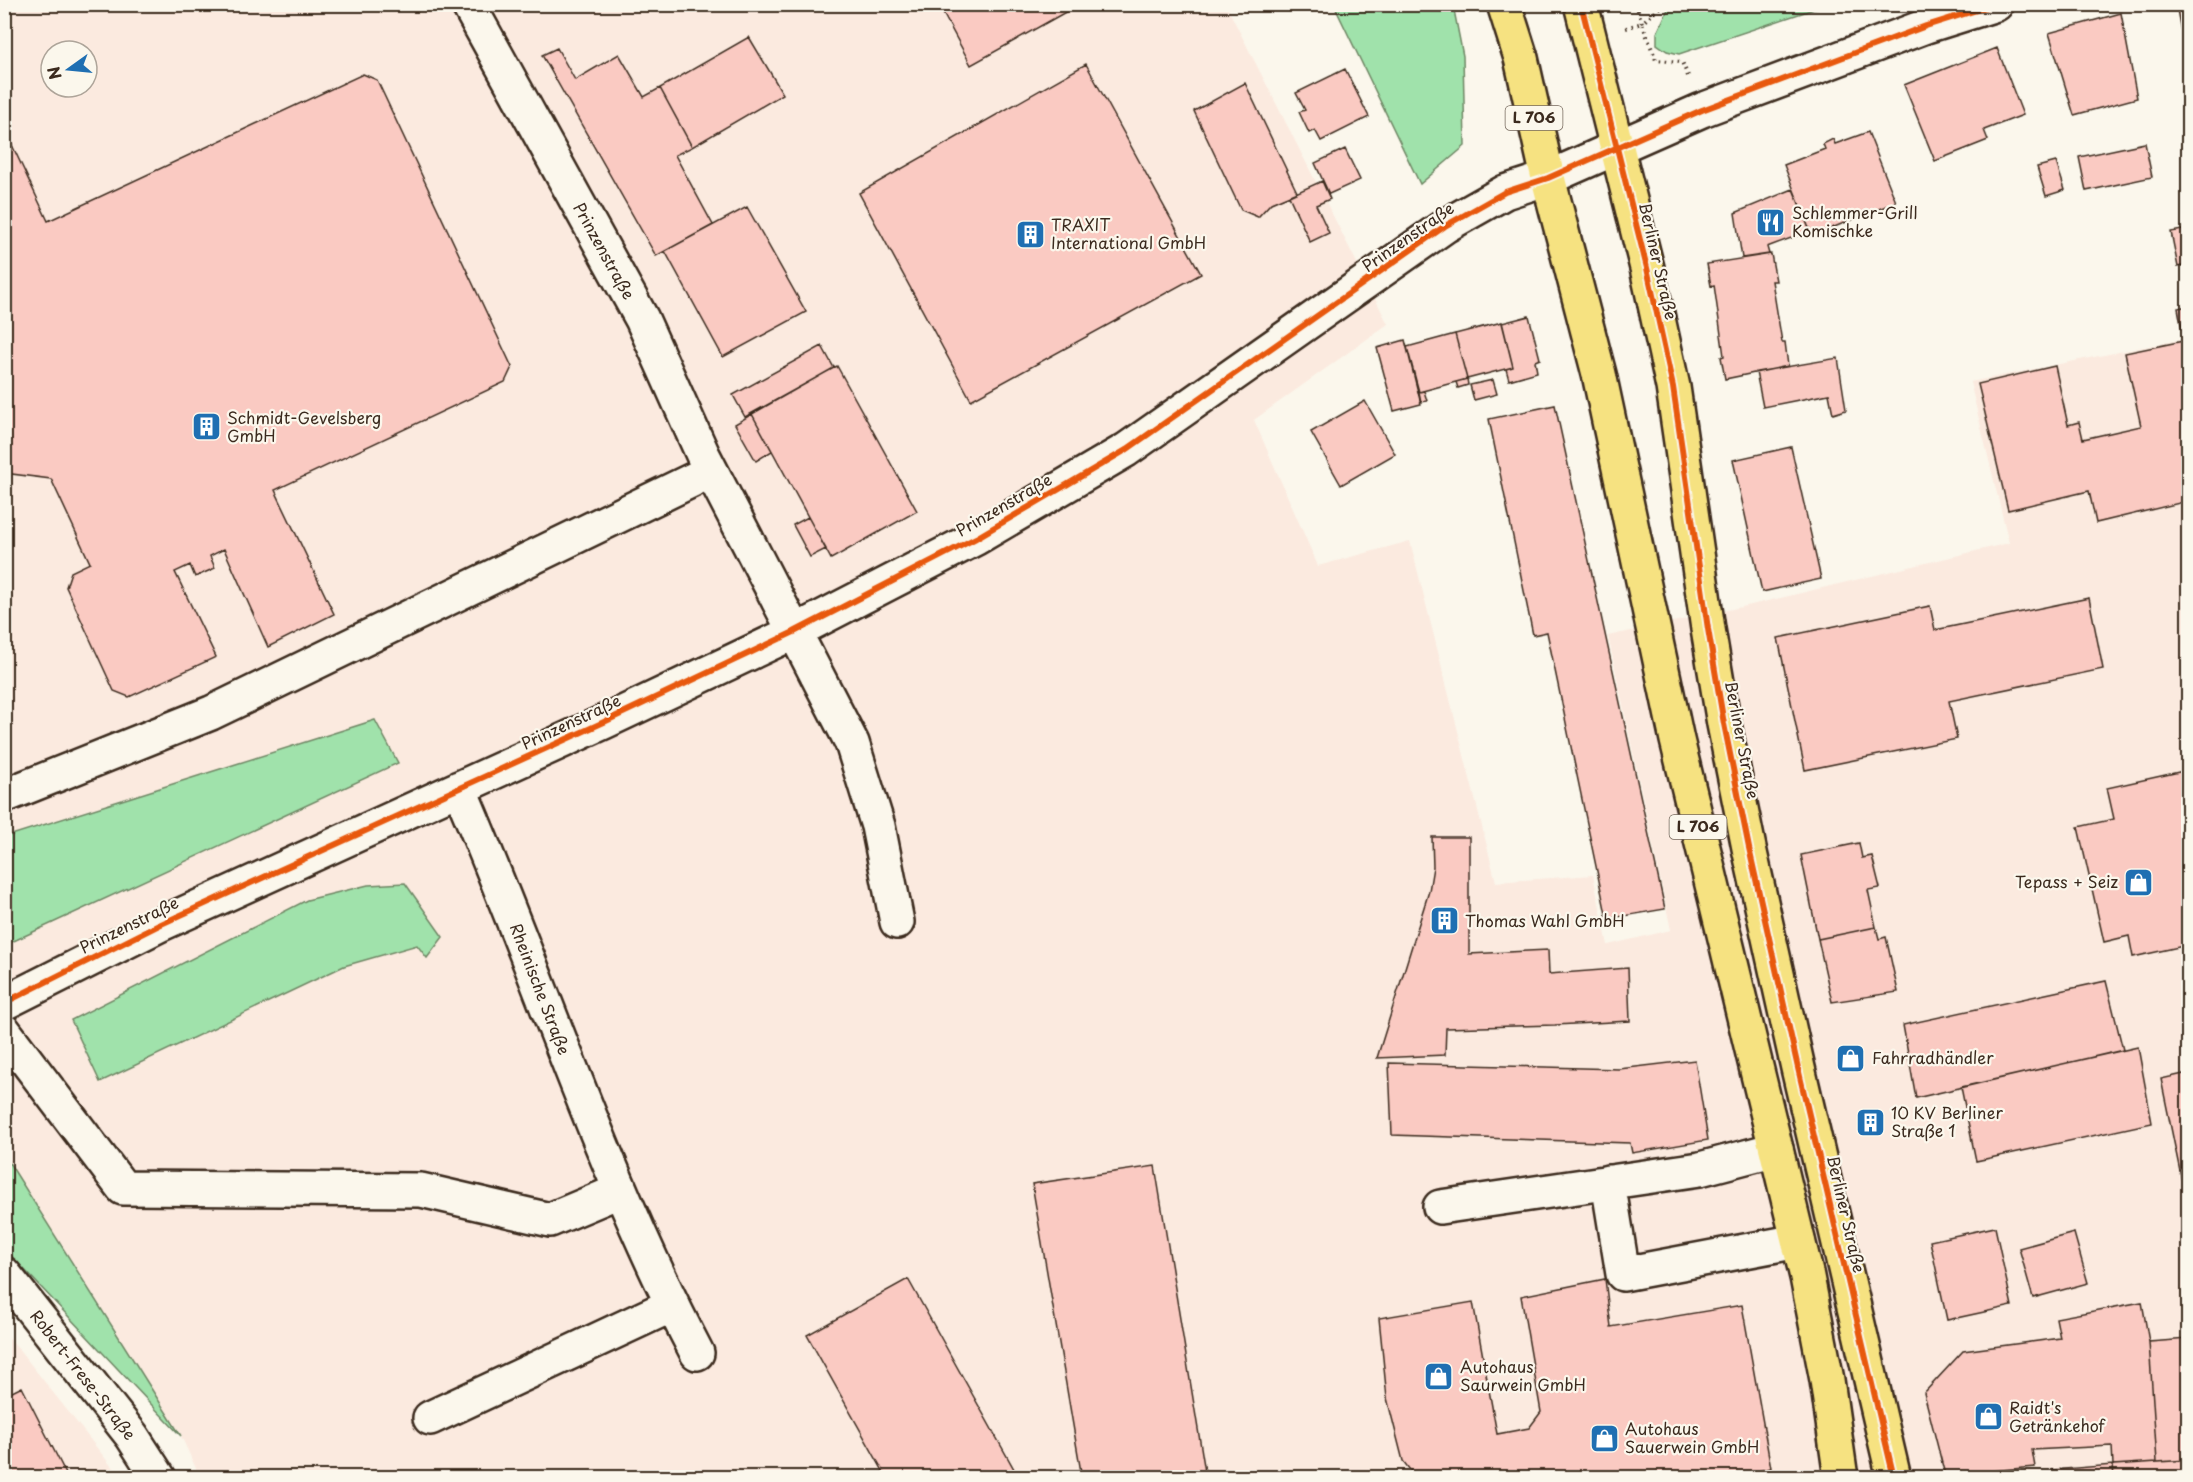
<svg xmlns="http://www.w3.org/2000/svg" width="2193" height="1482" font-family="'Playpen Sans',sans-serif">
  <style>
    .built { fill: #fbeadf; fill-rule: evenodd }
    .green { fill: #a0e2ab; stroke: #6e8664; stroke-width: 1.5 }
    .building { fill: #facac2; stroke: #3b2a1e; stroke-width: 1.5 }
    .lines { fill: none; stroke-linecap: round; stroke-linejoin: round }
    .minor-casing { stroke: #3b2a1e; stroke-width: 38 }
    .major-casing { stroke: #3b2a1e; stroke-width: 38 }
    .path { stroke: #3b2a1e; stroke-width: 4; stroke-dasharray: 1.5 4.5; stroke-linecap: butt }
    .minor { stroke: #fbf7ec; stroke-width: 33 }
    .major { stroke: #f6e281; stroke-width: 33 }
    .cycleway-casing { stroke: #fbf7ec; stroke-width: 10 }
    .cycleway { stroke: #e8590c; stroke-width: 6 }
    .labels { text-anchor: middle; stroke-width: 4.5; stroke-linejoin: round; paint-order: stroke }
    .shield { fill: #fbf7ec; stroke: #75685c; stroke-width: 1.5 }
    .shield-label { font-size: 15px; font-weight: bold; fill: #3b2a1e }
    .poi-label { font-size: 16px; fill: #3b2a1e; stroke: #fbf7ec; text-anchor: start }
    .street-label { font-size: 16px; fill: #3b2a1e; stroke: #fbf7ec }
  </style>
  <rect width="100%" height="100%" fill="#fbf7ec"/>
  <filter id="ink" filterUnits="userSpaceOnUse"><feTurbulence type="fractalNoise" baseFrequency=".0167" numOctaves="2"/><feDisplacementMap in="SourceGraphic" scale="12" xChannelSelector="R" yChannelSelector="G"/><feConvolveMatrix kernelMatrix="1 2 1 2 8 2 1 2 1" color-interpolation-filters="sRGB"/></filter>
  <g filter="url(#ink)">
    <path class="built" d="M5 5H1226L1388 324 1254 420 1318 566 1410 541 1496 882 1593 875 1608 945 1671 930 1608 636 1751 605 2009 543 1970 382 2188 338V1477H200L181 1436 5 1156ZM51 51H87V87H51Z
      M4 1333 21 1352 120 1477H5Z"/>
    <path class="green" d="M1334 5H1453L1463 56 1465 146 1420 184Z
      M1670 5V4L1826 5 1679 54 1667 51 1657 44V33Z
      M375 720 398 763 5 945V837Z
      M405 883 443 937 427 958 417 945 344 966 100 1082 71 1020 307 900 368 885Z
      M4 1156H5L181 1436 5 1249Z"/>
    <path class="building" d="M938 4H1080L971 65Z
      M2176 4H2188V70Z
      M2121 13 2137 98 2074 115 2049 33Z
      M749 37 783 94 692 147 660 88Z
      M557 48 575 80 619 54 644 97 660 88 692 147 675 155 713 225 656 256 542 55Z
      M1997 48 2023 115 1984 130 1988 140 1935 161 1904 85Z
      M1086 64 1201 274 971 400 859 193Z
      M1345 69 1369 117 1321 141 1315 130 1309 133 1299 112 1305 110 1296 93Z
      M363 74 377 80 512 367 505 382 275 490 334 614 268 647 224 549 210 556 215 568 195 577 190 565 175 572 216 657 129 697 114 691 66 587 71 572 90 563 51 479 4 473V128L48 221Z
      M1245 83 1297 192 1271 203 1258 217 1241 210 1194 111Z
      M1868 132 1896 202 1812 236 1784 165 1825 149 1823 144 1833 139 1835 144Z
      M2145 143 2152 177 2086 191 2079 157Z
      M1345 149 1360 180 1329 194 1315 163Z
      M2056 162 2065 190 2046 196 2037 167Z
      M1322 181 1330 199 1316 205 1329 233 1310 242 1289 196Z
      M1793 189 1810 231 1767 247 1769 254 1742 258 1735 213Z
      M747 207 806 312 723 357 665 251Z
      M2188 229V265L2178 267 2171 232Z
      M1771 254 1776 281H1772L1782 342H1785L1788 366 1725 379 1721 357 1724 356 1714 285 1711 286 1707 264Z
      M2188 306V340L2184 341 2178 308Z
      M1529 316 1540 359 1535 361 1537 372 1509 380 1506 369 1513 367 1502 323Z
      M1502 322 1513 367 1467 379 1455 334Z
      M1455 334 1467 379 1419 392 1407 347Z
      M1405 340 1421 404 1394 411 1377 348Z
      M2188 340V501L2096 523 2089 491 2008 510 1978 384 2055 366 2068 425 2079 422 2083 439 2141 426 2125 353Z
      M822 346 834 368 745 417 733 395Z
      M1838 358 1846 410 1833 414 1829 394 1763 407 1756 372Z
      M837 366 917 511 831 559 752 414Z
      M1467 379 1468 385 1458 388 1456 382Z
      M1493 380 1497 394 1474 400 1470 385Z
      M1424 391 1427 401 1421 402 1419 392Z
      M1365 401 1395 454 1341 485 1311 432Z
      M1555 405 1665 909 1607 919 1547 632 1533 635 1489 419Z
      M752 414 772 451 756 461 735 424Z
      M1791 447 1821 579 1762 592 1733 460Z
      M808 517 826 549 810 557 793 525Z
      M2089 598 2103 669 1949 701 1957 739 1805 770 1778 638 1930 606 1935 630Z
      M2188 770V945L2133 957 2129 936 2104 942 2078 827 2114 819 2107 788Z
      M1432 837H1469V954L1548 950 1549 974 1628 968 1630 1021 1555 1025 1446 1028 1445 1055 1377 1058 1429 891 1433 867Z
      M1859 843 1862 858 1872 856 1880 888 1868 890 1876 927 1818 939 1801 855Z
      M1876 927 1879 939 1886 937 1898 992 1832 1002 1818 939Z
      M2106 981 2123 1050 1916 1098 1903 1025Z
      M2138 1047 2152 1123 1976 1161 1961 1087Z
      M1695 1060 1708 1140 1632 1153 1630 1143 1392 1135 1389 1063 1619 1069Z
      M2188 1073V1190L2184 1191 2161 1079Z
      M1875 1112 1879 1128 1865 1132 1860 1116Z
      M1155 1166 1206 1478H1082L1032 1184Z
      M1995 1227 2012 1306 1947 1320 1930 1241Z
      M2074 1233 2088 1283 2033 1298 2019 1248Z
      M908 1279 1019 1478H887L807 1335Z
      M1605 1279 1611 1327 1742 1305 1771 1468 1754 1472 1755 1478H1416L1403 1461 1387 1398 1379 1318 1473 1302 1497 1434 1529 1428 1541 1412 1521 1296Z
      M2142 1302 2149 1342 2157 1462 2113 1465 2112 1446 2032 1450 2035 1467 1945 1475 1924 1393 1963 1351 2060 1338 2056 1318Z
      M2188 1339V1460L2157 1462 2149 1342Z
      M22 1387 68 1478H4V1396Z
      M2188 1460V1478H2114L2113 1465Z
      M2113 1465 2114 1478H2053V1470Z"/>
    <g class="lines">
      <defs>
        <path id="minor" d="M468 4 642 319 703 455 852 743 878 826 897 922
          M459 788C540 976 602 1172 697 1353
          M4 796 211 713 711 471
          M4 1003 159 925 604 722 794 632 976 538 1126 450 1445 226 1505 192 1548 178 1702 110 1926 26 1996 4
          M4 1031 123 1188 421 1190 550 1220 619 1191
          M1608 1182 1623 1274 1798 1241
          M1440 1207 1700 1169 1776 1149
          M4 1274 132 1436 159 1478
          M430 1418 672 1305"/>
        <path id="major" d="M1504 4 1521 58 1548 178 1599 374 1677 740 1807 1277 1827 1380 1841 1478
          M1581 4 1647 268 1673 387 1708 629 1724 724 1749 848 1798 1068 1894 1478"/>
      </defs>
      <use href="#minor" class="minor-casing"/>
      <use href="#major" class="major-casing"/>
      <path class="path" d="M1636 4 1642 23 1663 4
        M1626 28 1642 23 1656 60 1682 62 1688 76"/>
      <use href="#minor" class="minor"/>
      <use href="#major" class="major"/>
      <defs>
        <path id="cycleway" d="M1581 4 1647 268 1673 387 1708 629 1724 724 1749 848 1798 1068 1894 1478
          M4 1003 159 925 604 722 794 632 976 538 1126 450 1445 226 1505 192 1548 178 1702 110 1926 26 1996 4"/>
      </defs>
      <use href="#cycleway" class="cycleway-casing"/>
      <use href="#cycleway" class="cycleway"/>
    </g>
  </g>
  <defs>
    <symbol id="restaurant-square" viewBox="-11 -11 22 22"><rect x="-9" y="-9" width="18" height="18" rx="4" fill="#1f6fb2" stroke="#fbf7ec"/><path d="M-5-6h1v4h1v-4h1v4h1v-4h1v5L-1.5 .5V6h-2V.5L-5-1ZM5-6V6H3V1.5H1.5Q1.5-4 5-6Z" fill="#fff"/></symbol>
    <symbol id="building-square" viewBox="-11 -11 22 22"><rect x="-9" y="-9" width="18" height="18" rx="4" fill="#1f6fb2" stroke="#fbf7ec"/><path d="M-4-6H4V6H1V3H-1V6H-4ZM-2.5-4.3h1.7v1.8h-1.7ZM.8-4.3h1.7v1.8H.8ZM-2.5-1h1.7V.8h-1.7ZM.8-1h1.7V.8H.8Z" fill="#fff"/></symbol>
    <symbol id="shop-square" viewBox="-11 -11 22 22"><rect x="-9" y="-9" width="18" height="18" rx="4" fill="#1f6fb2" stroke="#fbf7ec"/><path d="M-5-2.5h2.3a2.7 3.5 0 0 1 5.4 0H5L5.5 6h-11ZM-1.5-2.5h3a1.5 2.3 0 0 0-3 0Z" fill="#fff"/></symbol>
  </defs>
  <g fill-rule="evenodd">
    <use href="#restaurant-square" x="1754" y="206" width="33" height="33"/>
    <use href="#building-square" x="1014" y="218" width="33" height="33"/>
    <use href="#building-square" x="190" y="410" width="33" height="33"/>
    <use href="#shop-square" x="2122" y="866" width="33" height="33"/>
    <use href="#building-square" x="1428" y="904" width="33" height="33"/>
    <use href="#shop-square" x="1834" y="1042" width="33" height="33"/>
    <use href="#building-square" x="1854" y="1106" width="33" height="33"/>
    <use href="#shop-square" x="1422" y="1360" width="33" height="33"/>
    <use href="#shop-square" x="1972" y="1400" width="33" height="33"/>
    <use href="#shop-square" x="1588" y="1422" width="33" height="33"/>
  </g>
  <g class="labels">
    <g class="shield">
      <rect x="1505.5" y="106" width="57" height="24" rx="4.5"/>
      <rect x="1669.5" y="815" width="57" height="24" rx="4.5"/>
    </g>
    <g class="shield-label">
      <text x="1534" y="123">L 706</text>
      <text x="1698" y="832">L 706</text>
    </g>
    <g class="poi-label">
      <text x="1792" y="219">Schlemmer-Grill<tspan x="1792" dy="18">Komischke</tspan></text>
      <text x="1051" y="231">TRAXIT<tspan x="1051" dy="18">International GmbH</tspan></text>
      <text x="227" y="424">Schmidt-Gevelsberg<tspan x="227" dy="18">GmbH</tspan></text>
      <text x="2118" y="888" text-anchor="end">Tepass + Seiz</text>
      <text x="1465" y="927">Thomas Wahl GmbH</text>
      <text x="1872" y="1064">Fahrradhändler</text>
      <text x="1891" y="1119">10 KV Berliner<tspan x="1891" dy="18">Straße 1</tspan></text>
      <text x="1460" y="1373">Autohaus<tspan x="1460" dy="18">Saurwein GmbH</tspan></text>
      <text x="2009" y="1414">Raidt's<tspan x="2009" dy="18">Getränkehof</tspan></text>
      <text x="1625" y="1435">Autohaus<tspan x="1625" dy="18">Sauerwein GmbH</tspan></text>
    </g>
    <g class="street-label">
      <text transform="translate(1408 237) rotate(-35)" y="6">Prinzenstraße</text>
      <text transform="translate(604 251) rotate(61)" y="6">Prinzenstraße</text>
      <text transform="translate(1658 261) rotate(77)" y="6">Berliner Straße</text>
      <text transform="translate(1004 505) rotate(-30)" y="6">Prinzenstraße</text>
      <text transform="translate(571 722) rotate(-25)" y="6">Prinzenstraße</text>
      <text transform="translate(1742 740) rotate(79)" y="6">Berliner Straße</text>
      <text transform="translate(129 925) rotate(-26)" y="6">Prinzenstraße</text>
      <text transform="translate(540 989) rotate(69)" y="6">Rheinische Straße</text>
      <text transform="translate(1846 1214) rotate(77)" y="6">Berliner Straße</text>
      <text transform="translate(83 1375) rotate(52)" y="6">Robert-Frese-Straße</text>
    </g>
  </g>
  <rect width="2193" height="1482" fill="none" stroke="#fbf7ec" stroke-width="24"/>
  <rect x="12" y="12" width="2169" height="1458" fill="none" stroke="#3b2a1e" stroke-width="2" filter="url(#ink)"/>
  <g transform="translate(69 69) rotate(255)"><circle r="28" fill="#fbf7ec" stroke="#aea59a" stroke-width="1.5"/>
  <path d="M0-4.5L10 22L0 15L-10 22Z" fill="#1f6fb2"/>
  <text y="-9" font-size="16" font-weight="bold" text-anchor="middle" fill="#3b2a1e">N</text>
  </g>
</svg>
